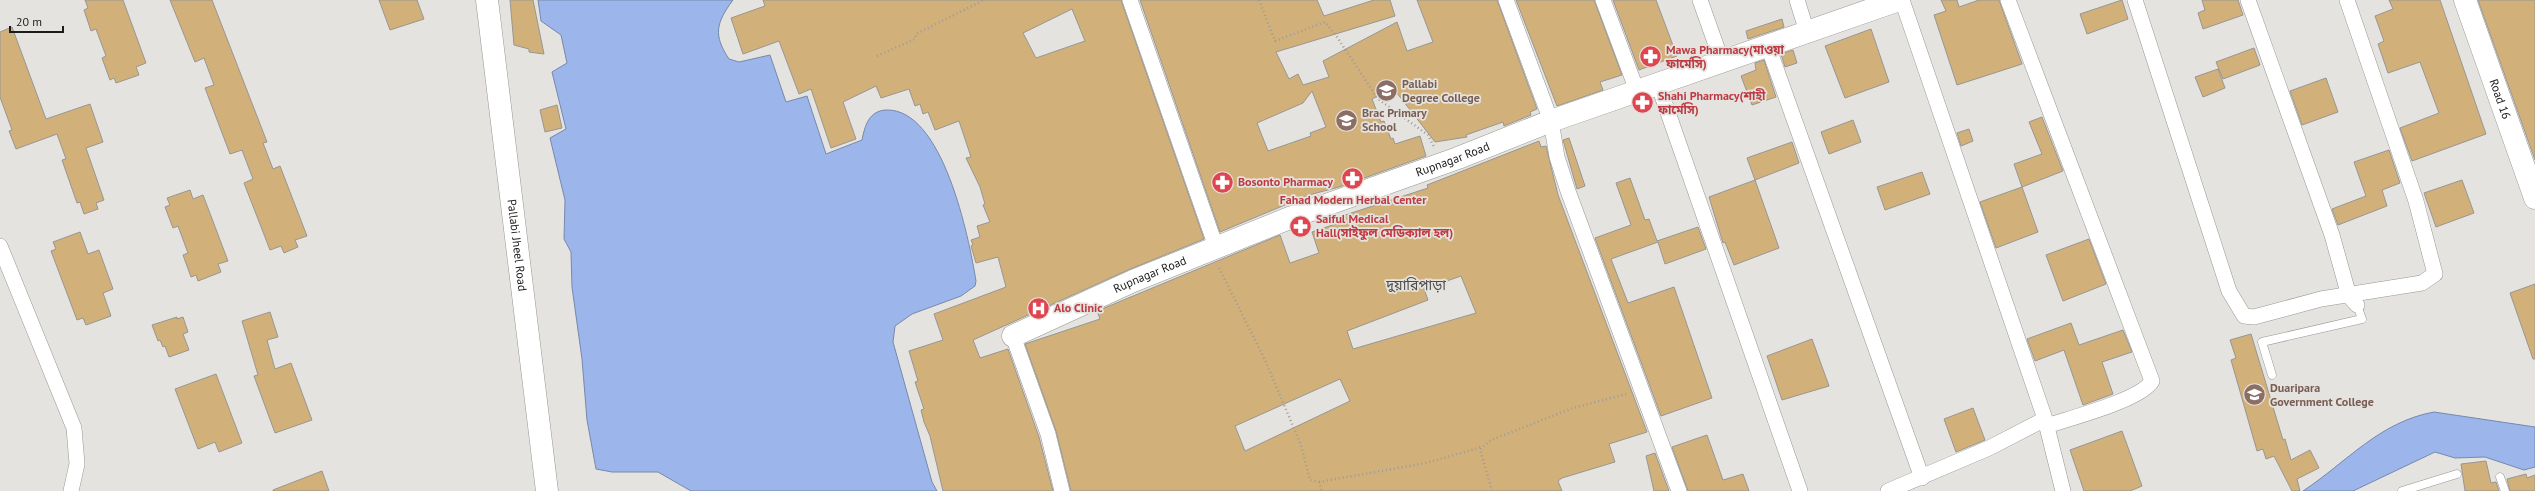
<svg xmlns="http://www.w3.org/2000/svg" width="2535" height="491" font-family="'PT Sans','Noto Sans Bengali',sans-serif">
  <style>
    .water { fill: #9cb6eb; stroke: #7688ac }
    .building { fill: #d2b079; stroke: #989693; fill-rule: evenodd }
    .lines { fill: none; stroke-linecap: round; stroke-linejoin: round }
    .lane-casing { stroke: #999793; stroke-width: 9 }
    .street-casing { stroke: #999793; stroke-width: 16 }
    .secondary-casing { stroke: #999793; stroke-width: 23 }
    .path { stroke: #9d9b98; stroke-width: 2.5; stroke-dasharray: 1 3; stroke-linecap: butt }
    .lane { stroke: #fff; stroke-width: 8 }
    .street { stroke: #fff; stroke-width: 15 }
    .secondary { stroke: #fff; stroke-width: 22 }
    .labels { text-anchor: middle; stroke-width: 3.5; stroke-linejoin: round; paint-order: stroke }
    .health-label { font-size: 12px; font-weight: bold; fill: #be3a42; stroke: #e5e3df; text-anchor: start }
    .education-label { font-size: 12px; font-weight: bold; fill: #785e54; stroke: #e5e3df; text-anchor: start }
    .street-label { font-size: 12px; fill: #1c1b1a; stroke: #e5e3df }
    .quarter-label { font-size: 14px; fill: #4e4d4a; stroke: #e5e3df }
  </style>
  <rect width="100%" height="100%" fill="#e5e3df"/>
  <path class="water" d="M538 0H733C716 23 713 35 729 59L739 62 770 55 786 102 807 96 826 154 862 140C865 125 869 111 886 110 943 108 969 238 976 281L975 286 961 296 912 314 895 326 893 342 932 482 937 491H691L658 472H612L596 469 587 420 582 359 572 287 571 252 564 239 565 200 550 138 566 129 552 72 567 63 561 35 541 21Z
    M2434 412 2535 427V467L2524 470 2485 457 2455 458 2435 452 2353 491H2303C2347 462 2379 422 2434 412Z"/>
  <path class="building" d="M85 0H123L146 63 136 67 139 75 116 83 114 78 110 80 102 58 106 56 96 29 91 31 84 10 88 8Z
    M170 0H212L267 142 263 143 273 169 280 166 307 236 295 240 298 247 284 253 281 246 270 250 244 183 253 179 242 150 230 154 205 88 214 85 204 58 195 62Z
    M379 0H417L424 19 390 30Z
    M510 0H533L544 54 529 52V49L514 45Z
    M763 0H1121L1204 239 1128 270 973 340 980 358 1008 349 1039 437 1053 491H943L930 436 924 422 921 410 924 409 915 382 918 381 909 351 943 340 934 314 1006 287 998 257 976 263 971 246 973 245 971 240 980 237 977 226 990 222 983 205 985 204 980 187 966 158 971 157 959 121 935 130 928 112 923 114 920 104 915 106 909 89 881 98 876 86 843 102 856 139 831 148 811 89 799 94 779 41 743 54 731 18 765 6ZM1072 9 1085 41 1036 58 1023 33Z
    M1140 0H1317L1324 16 1374 0H1390L1395 16 1276 52 1289 79 1298 74 1303 85 1329 77 1323 61 1397 22 1407 51 1433 42 1417 0H1497L1537 109 1530 112 1531 115 1504 126 1503 122 1466 135 1467 137 1435 142 1393 88 1372 99 1381 122 1384 121 1391 139 1393 138 1395 144 1420 136 1426 156 1339 187 1309 195 1220 232ZM1312 91 1326 127 1310 133 1311 136 1268 151 1257 123 1303 103Z
    M1516 0H1594L1622 75 1600 82 1603 90 1557 106Z
    M1613 0H1656L1677 56 1639 70Z
    M1941 0H1957L1959 7 1979 0H1999L2022 64 1957 85 1934 15 1946 11Z
    M2122 0 2128 19 2087 34 2080 14Z
    M2202 0H2238L2243 15 2203 29 2198 13 2205 10Z
    M2389 0H2440L2486 134 2412 161 2400 128 2439 113 2420 62 2388 73 2378 44 2384 41 2375 16 2393 9Z
    M2478 0H2535V160Z
    M1782 19 1784 27 1748 39 1746 31Z
    M12 27 46 119 90 104 103 142 86 148 104 200 96 203 98 209 84 214 80 202 77 203 62 160 66 159 57 134 16 149 9 131 12 130 0 97V32Z
    M1871 29 1889 82 1845 98 1825 46Z
    M2254 48 2260 65 2223 79 2216 62Z
    M1793 50 1797 63 1785 67 1781 54Z
    M1764 60 1776 97 1752 105 1741 76 1756 70 1755 63Z
    M2218 69 2225 88 2203 97 2195 77Z
    M2326 78 2338 112 2302 125 2290 91Z
    M557 105 562 128 545 132 540 110Z
    M2042 117 2063 171 2022 187 2014 164 2042 154 2029 122Z
    M1853 120 1861 142 1829 154 1821 132Z
    M1969 129 1973 141 1961 146 1957 133Z
    M1569 138 1585 186 1577 189 1563 140Z
    M1539 141 1541 147 1546 146 1558 195 1647 432 1609 444 1615 462 1562 478 1558 481 1562 491H1071L1056 431 1025 344 1100 319 1097 311 1280 235 1290 263 1319 253 1312 232 1341 222 1339 217 1428 188 1427 185ZM1461 276 1476 313 1353 349 1347 331 1428 300 1424 289ZM1340 379 1350 401 1245 451 1235 426Z
    M1792 142 1799 163 1755 180 1747 158Z
    M2389 150 2400 183 2382 190 2387 206 2338 225 2332 209 2366 196 2354 162Z
    M1922 172 1930 194 1885 210 1877 187Z
    M1630 178 1645 220 1649 219 1657 241 1698 227 1706 249 1665 264 1658 242 1611 259 1628 303 1674 287 1712 398 1661 416 1595 238 1631 225 1616 183Z
    M1755 180 1779 248 1734 265 1725 242 1723 243 1709 197Z
    M2462 180 2474 213 2436 227 2424 193Z
    M2022 187 2038 232 1996 248 1980 202Z
    M190 190 193 199 203 195 228 261 218 264 221 272 198 281 196 275 191 277 183 255 188 253 178 226 173 228 165 207 170 205 167 198Z
    M80 232 88 254 99 250 113 289 103 293 111 316 86 325 83 318 77 320 51 251 56 249 53 242Z
    M2089 239 2106 284 2063 301 2046 255Z
    M2535 284V359H2533L2510 293Z
    M270 312 278 337 267 340 275 369 291 363 312 420 275 433 254 376 258 375 242 321Z
    M177 317V319L183 317 188 332 183 334 189 350 169 357 165 346 163 347 160 340 158 341 152 325Z
    M2071 323 2079 345 2123 330 2132 352 2102 362 2113 394 2083 405 2064 350 2035 361 2027 339Z
    M2251 334 2283 440 2285 439 2291 460 2310 450 2319 468 2297 479 2300 491H2292L2274 456 2266 459 2263 449 2257 451 2231 360 2236 358 2230 340Z
    M1812 339 1829 386 1782 400 1767 356Z
    M216 374 242 443 219 452 215 442 198 449 175 389Z
    M1973 408 1985 440 1956 452 1944 419Z
    M2122 431 2142 486 2130 491H2084L2070 450Z
    M1707 435 1723 480 1743 474 1749 491H1688L1672 447Z
    M1655 453 1669 491H1654L1646 456Z
    M2486 461 2491 483 2496 482 2499 491H2465L2461 464Z
    M322 471 329 491H273V490Z
    M2526 474 2527 478 2535 475V491H2510L2507 479Z"/>
  <g class="lines">
    <defs>
      <path id="lane" d="M2272 375 2262 342 2362 319 2357 305
        M2500 477 2505 491
        M2402 491 2457 474"/>
      <path id="street" d="M1130 0 1216 247
        M1506 0 1551 121 1557 157 1568 191 1679 491
        M1603 0 1637 91
        M1700 0 1722 62
        M1797 0 1807 32
        M1902 0 2045 419 2063 491
        M2008 0 2152 381C2141 400 2070 418 2047 426
        M2135 0 2229 291 2244 316 2254 317 2321 299 2422 283 2435 274 2416 201 2347 0
        M2248 0 2332 235 2349 296 2357 305
        M1768 46 1922 478
        M1658 84 1800 491
        M0 246 74 428 77 464 71 491
        M1013 336 1048 434 1062 491
        M1888 491 1989 448 2045 419"/>
      <g id="secondary">
        <path id="s1" d="M487 0 547 491"/>
        <path id="s2" d="M2465 0 2535 198"/>
        <path id="s3" d="M1013 336 1133 281 1292 217 1458 158 1551 121 1899 0"/>
      </g>
    </defs>
    <use href="#lane" class="lane-casing"/>
    <use href="#street" class="street-casing"/>
    <use href="#secondary" class="secondary-casing"/>
    <path class="path" d="M1259 0 1275 41 1325 22 1337 37 1378 99 1428 135 1434 147
      M877 56 915 39 916 34 984 0
      M1219 268 1265 360 1301 445 1310 480 1319 482 1322 491
      M1319 482 1426 463 1482 447
      M1492 491 1480 449 1491 440 1573 408 1626 394"/>
    <use href="#lane" class="lane"/>
    <use href="#street" class="street"/>
    <use href="#secondary" class="secondary"/>
  </g>
  <defs>
    <symbol id="pharmacy-disc" viewBox="-11 -11 22 22"><circle r="9.5" fill="#e0444e" stroke="#e5e3df"/><path d="M-2-6h4v4h4v4h-4v4h-4v-4h-4v-4h4Z" fill="#fff"/></symbol>
    <symbol id="university-disc" viewBox="-11 -11 22 22"><circle r="9.5" fill="#8d6e63" stroke="#e5e3df"/><path d="M0-5L7-2L0 1L-7-2ZM-4 1L0 2.5L4 1V4Q0 6-4 4Z" fill="#fff"/></symbol>
    <symbol id="school-disc" viewBox="-11 -11 22 22"><circle r="9.5" fill="#8d6e63" stroke="#e5e3df"/><path d="M0-5L7-2L0 1L-7-2ZM-4 1L0 2.5L4 1V4Q0 6-4 4Z" fill="#fff"/></symbol>
    <symbol id="hospital-disc" viewBox="-11 -11 22 22"><circle r="9.5" fill="#e0444e" stroke="#e5e3df"/><path d="M-5-5h3v3.5h4V-5h3V5h-3V1.5h-4V5h-3Z" fill="#fff"/></symbol>
  </defs>
  <g fill-rule="evenodd">
    <use href="#pharmacy-disc" x="1638" y="44" width="25" height="25"/>
    <use href="#university-disc" x="1374" y="78" width="25" height="25"/>
    <use href="#pharmacy-disc" x="1630" y="90" width="25" height="25"/>
    <use href="#school-disc" x="1334" y="108" width="25" height="25"/>
    <use href="#pharmacy-disc" x="1340" y="166" width="25" height="25"/>
    <use href="#pharmacy-disc" x="1210" y="170" width="25" height="25"/>
    <use href="#pharmacy-disc" x="1288" y="214" width="25" height="25"/>
    <use href="#hospital-disc" x="1026" y="296" width="25" height="25"/>
    <use href="#school-disc" x="2242" y="382" width="25" height="25"/>
  </g>
  <g class="labels">
    <g class="health-label">
      <text x="1666" y="54">Mawa Pharmacy(মাওয়া<tspan x="1666" dy="14">ফার্মেসি)</tspan></text>
      <text x="1658" y="100">Shahi Pharmacy(শাহী<tspan x="1658" dy="14">ফার্মেসি)</tspan></text>
      <text x="1238" y="186">Bosonto Pharmacy</text>
      <text x="1353" y="204" text-anchor="middle">Fahad Modern Herbal Center</text>
      <text x="1316" y="223">Saiful Medical<tspan x="1316" dy="14">Hall(সাইফুল মেডিক্যাল হল)</tspan></text>
      <text x="1054" y="312">Alo Clinic</text>
    </g>
    <g class="education-label">
      <text x="1402" y="88">Pallabi<tspan x="1402" dy="14">Degree College</tspan></text>
      <text x="1362" y="117">Brac Primary<tspan x="1362" dy="14">School</tspan></text>
      <text x="2270" y="392">Duaripara<tspan x="2270" dy="14">Government College</tspan></text>
    </g>
    <g class="street-label">
      <text dy="4" stroke="none"><textPath href="#s2" startOffset="105">Road 16</textPath></text>
      <text dy="4" stroke="none"><textPath href="#s3" startOffset="474">Rupnagar Road</textPath></text>
      <text dy="4" stroke="none"><textPath href="#s1" startOffset="247">Pallabi Jheel Road</textPath></text>
      <text dy="4" stroke="none"><textPath href="#s3" startOffset="150">Rupnagar Road</textPath></text>
    </g>
    <g class="quarter-label">
      <text x="1416" y="290">দুয়ারিপাড়া</text>
    </g>
  </g>
  <path d="M10 26v6h53v-6" fill="none" stroke="#1c1b1a" stroke-width="2"/>
  <text x="16" y="26" font-size="12" fill="#1c1b1a" stroke="#e5e3df" stroke-width="3" paint-order="stroke">20 m</text>
</svg>
